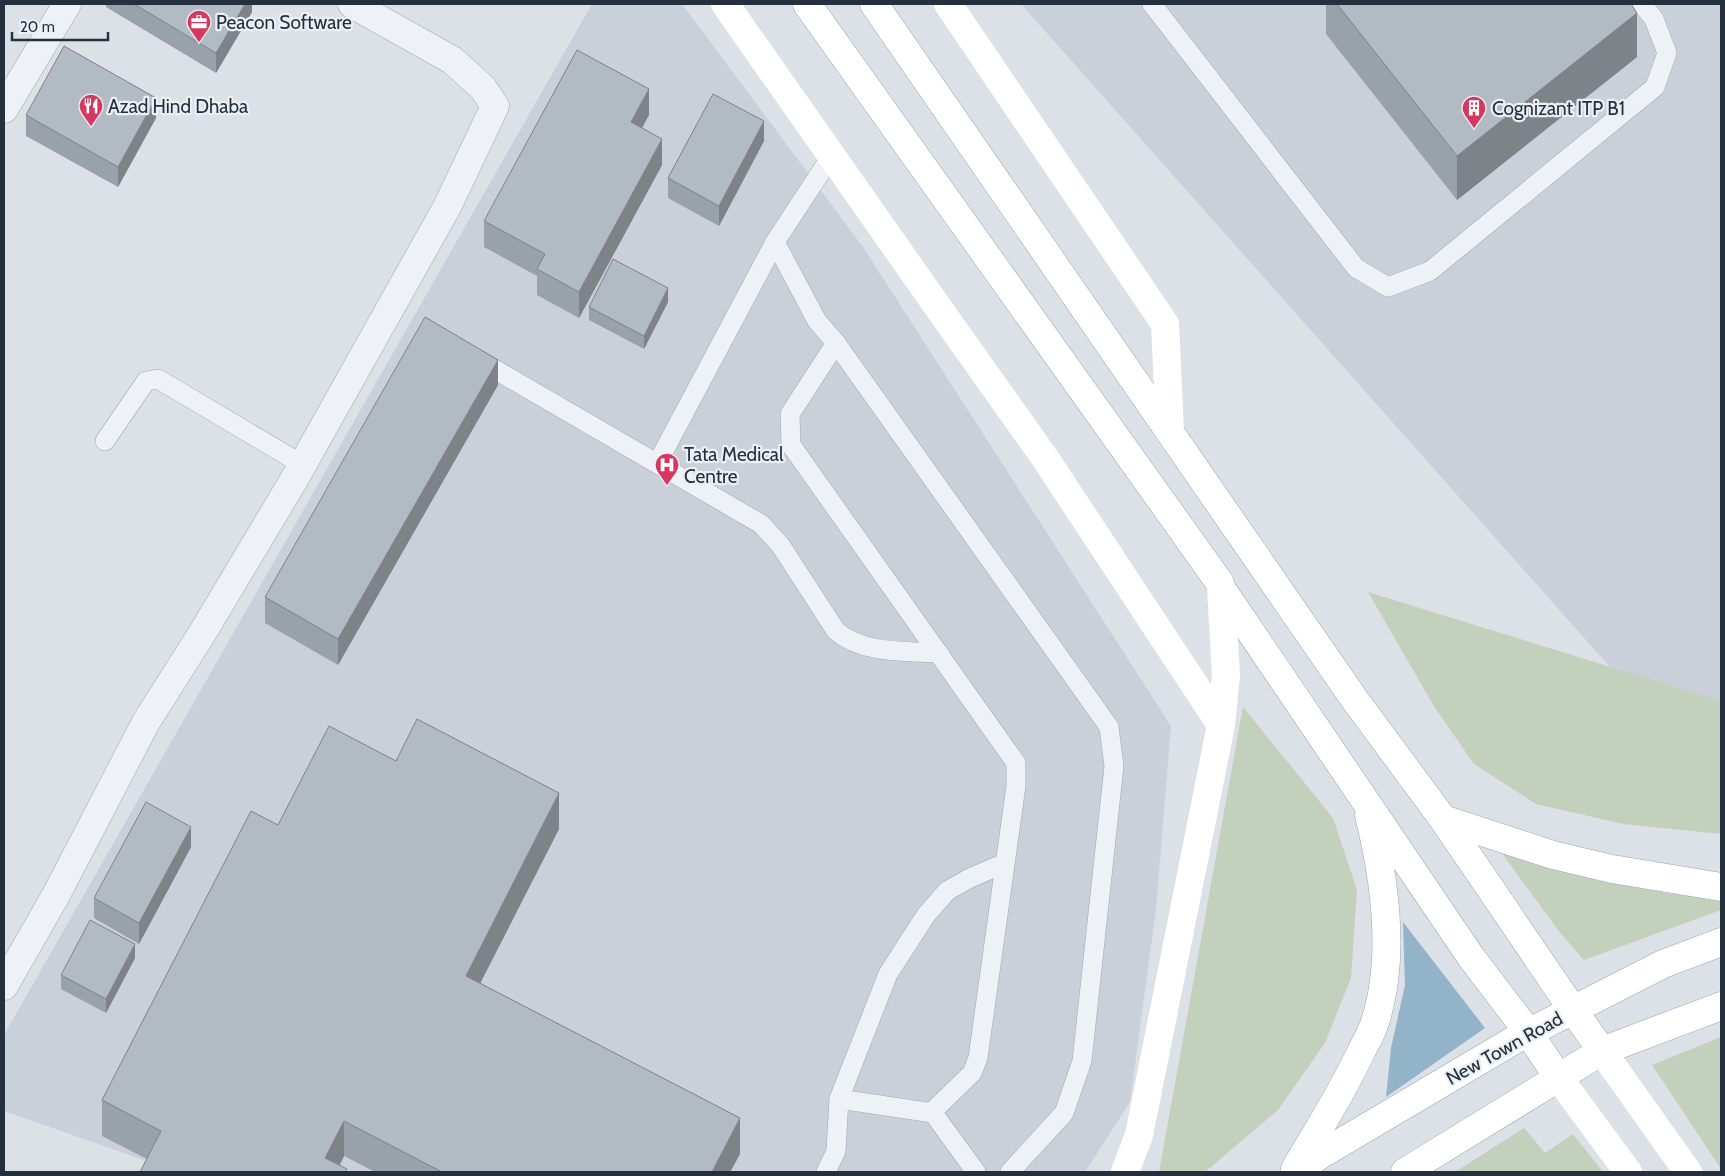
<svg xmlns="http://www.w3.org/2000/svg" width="1725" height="1176" font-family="Cabin,sans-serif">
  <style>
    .built { fill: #c9d0d9 }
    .green { fill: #c3d1bc }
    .water { fill: #93b3c9 }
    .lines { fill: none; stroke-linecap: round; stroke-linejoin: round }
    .lane-casing { stroke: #a0a8b1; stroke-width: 20 }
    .street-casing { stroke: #a0a8b1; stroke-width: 29 }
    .primary-casing { stroke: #9aa7b3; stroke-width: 29 }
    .lane { stroke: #eef1f5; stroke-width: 19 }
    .street { stroke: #eef1f5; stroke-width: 28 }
    .secondary { stroke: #fff; stroke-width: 28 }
    .primary { stroke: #fff; stroke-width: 28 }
    .wall { fill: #99a1a9 }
    .shaded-wall { fill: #7d8389 }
    .building { fill: #b2bbc4; stroke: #7d8389 }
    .labels { text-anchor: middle; stroke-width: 4.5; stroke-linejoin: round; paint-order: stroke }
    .poi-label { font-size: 19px; fill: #24303d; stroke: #eaf0f4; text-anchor: start }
    .street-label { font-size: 19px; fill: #24303d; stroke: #eaf0f4 }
  </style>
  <rect width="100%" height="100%" fill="#dbe1e7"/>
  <path class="built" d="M592 4H682L863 247 1171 726 1156 909 1130 1102 1085 1172H158L161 1166 4 1111V1035Z
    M1021 4H1721V792Z"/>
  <path class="green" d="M1368 592 1721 701V834L1623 824 1536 804 1474 764 1435 708Z
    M1243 707 1333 818 1357 890 1351 978 1325 1043 1278 1110 1205 1172H1159Z
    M1493 841C1516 850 1540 861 1564 869 1616 885 1667 895 1721 899V910L1584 960 1561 934Z
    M1721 1037V1169L1652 1065Z
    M1524 1128 1545 1153 1573 1134 1603 1172H1455Z"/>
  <path class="water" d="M1403 922 1485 1028 1386 1097 1391 1048 1405 985Z"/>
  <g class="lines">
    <defs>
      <path id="lane" d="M1152 4 1356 268 1388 287 1430 271 1655 87 1667 53 1654 19 1642 4
        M775 242 817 321 836 343 1109 727 1114 766 1082 1061 1064 1113 1010 1172
        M836 343 790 414 791 445 1016 763V786L978 1058 972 1073 936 1108 933 1113 976 1172
        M477 359 761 524 781 546 836 631C863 654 905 651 939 653
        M105 441 146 381 158 379 303 465
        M658 462 775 242 832 155
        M839 1099 933 1113
        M826 1172 836 1151 839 1099 888 974 926 915 947 891 970 878 1005 863"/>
      <path id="street" d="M4 109 67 4
        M4 986 56 895 146 722 203 632 295 478 447 207 495 106 483 88 452 60 352 4"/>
      <path id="primary" d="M807 4 1220 583 1221 588 1471 957 1528 1032 1558 1077
        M874 4 1355 700 1443 819 1573 1010 1602 1051
        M1443 819 1553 855 1612 869 1721 887
        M1295 1169C1318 1130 1343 1091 1362 1050 1366 1042 1371 1034 1374 1025 1396 961 1385 880 1369 815
        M1297 1172 1320 1155 1516 1039 1663 964 1721 942
        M1405 1172 1602 1051 1721 1006"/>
    </defs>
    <use href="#lane" class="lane-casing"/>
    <use href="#street" class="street-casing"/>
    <use href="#primary" class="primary-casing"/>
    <use href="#lane" class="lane"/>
    <use href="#street" class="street"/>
    <path class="secondary" d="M725 4 935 303 1045 458 1221 725
      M948 4 1165 324 1170 432
      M1602 1051 1688 1172
      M1558 1077 1628 1172
      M1125 1172 1139 1135 1221 725 1226 675 1221 588"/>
    <use href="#primary" class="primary"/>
  </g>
  <path class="wall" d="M106 4H252V12L216 73 106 7Z
    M1326 4H1631L1637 57 1457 200 1326 34Z
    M26 115 156 118 118 187 26 136Z
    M649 115 642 128 662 165 579 318 537 295V276L484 247V221Z
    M764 141 719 226 668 198V178Z
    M668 302 644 349 589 320V307Z
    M498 385 338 665 265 623V597Z
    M396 761 559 829 480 983 740 1154 730 1172H375L344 1156 340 1165 347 1172 147 1159 102 1136V1100L278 825Z
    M191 847 139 944 94 918V898Z
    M135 958 106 1013 61 989V975Z"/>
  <path class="shaded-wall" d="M245 4H252V12L216 73V53Z
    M1637 13V57L1457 200V156Z
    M649 89V115L631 148V122Z
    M156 98V118L118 187V167Z
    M764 121V141L719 226V206Z
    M662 139V165L579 318V292Z
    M668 288V302L644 349V336Z
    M498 360V385L338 665V639Z
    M559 793V829L466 1011V976Z
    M191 827V847L139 944V923Z
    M135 944V958L106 1013V999Z
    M740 1118V1154L730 1172H712Z
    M344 1121V1156L336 1172 325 1158Z"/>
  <path class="building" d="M134 4H245L216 53Z
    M1337 4H1631L1637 13 1457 156Z
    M64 46 156 98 118 167 26 115Z
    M577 50 649 89 631 122 662 139 579 292 537 269 545 254 484 221Z
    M713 94 764 121 719 206 668 178Z
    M613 259 668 288 644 336 589 307Z
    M425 317 498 360 338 639 265 597Z
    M417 719 559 793 466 976 740 1118 712 1172H442L344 1121 325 1158 347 1169 345 1172H140L161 1131 102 1100 251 811 278 825 329 726 396 761Z
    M146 802 191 827 139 923 94 898Z
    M90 920 135 944 106 999 61 975Z"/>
  <defs>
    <symbol id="office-pin" viewBox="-11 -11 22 30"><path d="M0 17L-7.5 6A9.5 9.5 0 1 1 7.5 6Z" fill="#d53760" stroke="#eaf0f4"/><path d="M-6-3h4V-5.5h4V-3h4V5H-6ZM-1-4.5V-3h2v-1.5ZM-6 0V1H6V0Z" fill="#fff"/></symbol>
    <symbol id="restaurant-pin" viewBox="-11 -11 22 30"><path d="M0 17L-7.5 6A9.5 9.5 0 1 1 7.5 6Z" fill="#d53760" stroke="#eaf0f4"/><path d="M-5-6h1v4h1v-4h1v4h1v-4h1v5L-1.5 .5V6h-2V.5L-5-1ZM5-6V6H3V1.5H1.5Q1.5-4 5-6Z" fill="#fff"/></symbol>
    <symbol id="building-pin" viewBox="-11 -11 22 30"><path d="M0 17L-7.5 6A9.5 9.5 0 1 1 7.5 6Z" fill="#d53760" stroke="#eaf0f4"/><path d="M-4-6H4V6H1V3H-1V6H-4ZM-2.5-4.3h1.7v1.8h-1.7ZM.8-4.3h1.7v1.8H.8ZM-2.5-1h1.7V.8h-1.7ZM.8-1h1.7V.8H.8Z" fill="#fff"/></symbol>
    <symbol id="hospital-pin" viewBox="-11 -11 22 30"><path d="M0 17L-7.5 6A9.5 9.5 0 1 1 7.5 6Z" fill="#d53760" stroke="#eaf0f4"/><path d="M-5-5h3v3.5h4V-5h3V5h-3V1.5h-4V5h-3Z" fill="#fff"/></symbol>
  </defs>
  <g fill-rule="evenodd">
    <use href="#office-pin" x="185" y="8" width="28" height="38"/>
    <use href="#restaurant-pin" x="77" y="92" width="28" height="38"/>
    <use href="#building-pin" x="1460" y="94" width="28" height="38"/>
    <use href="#hospital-pin" x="653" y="451" width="28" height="38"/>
  </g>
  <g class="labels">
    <g class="poi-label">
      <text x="216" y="29">Peacon Software</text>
      <text x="108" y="113">Azad Hind Dhaba</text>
      <text x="1492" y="115">Cognizant ITP B1</text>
      <text x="684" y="461">Tata Medical<tspan x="684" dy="22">Centre</tspan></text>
    </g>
    <g class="street-label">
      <text transform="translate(1504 1048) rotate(-29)" y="7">New Town Road</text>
    </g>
  </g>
  <rect width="1725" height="1176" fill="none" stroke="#24303d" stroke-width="10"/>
  <path d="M12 32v8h96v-8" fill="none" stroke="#24303d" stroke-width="2.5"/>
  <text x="20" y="32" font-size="15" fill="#24303d" stroke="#eaf0f4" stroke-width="4" paint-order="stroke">20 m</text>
</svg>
